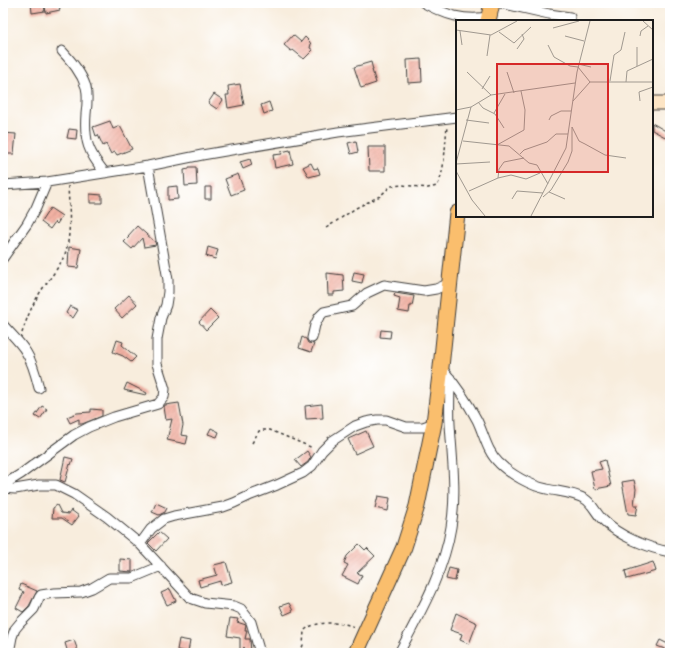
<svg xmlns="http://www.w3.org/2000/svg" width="673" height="656" font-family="'Balsamiq Sans',sans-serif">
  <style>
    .building { fill: url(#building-hatch) }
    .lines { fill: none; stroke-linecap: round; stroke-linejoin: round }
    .minor-casing { stroke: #3d3b39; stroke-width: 11 }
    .secondary-casing { stroke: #3d3b39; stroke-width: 15 }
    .trunk-casing { stroke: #3d3b39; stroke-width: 17 }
    .path { stroke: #3d3b39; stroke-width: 1.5; stroke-dasharray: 3 3; stroke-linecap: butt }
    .minor { stroke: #fff; stroke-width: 9 }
    .secondary { stroke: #fde5c5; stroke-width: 13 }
    .trunk { stroke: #fabe6d; stroke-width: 15 }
    .inset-road { fill: none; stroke: #a09990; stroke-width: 1 }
    .view { fill: #d62828; fill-opacity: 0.15; stroke: #d62828; stroke-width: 2 }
    .inset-edge { fill: none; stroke: #1c1c1c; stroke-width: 2 }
  </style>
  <defs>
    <pattern id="building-hatch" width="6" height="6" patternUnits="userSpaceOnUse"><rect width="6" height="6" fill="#f2b1a3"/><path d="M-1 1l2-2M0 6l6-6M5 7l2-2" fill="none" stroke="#cf988c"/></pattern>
  </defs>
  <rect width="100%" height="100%" fill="#fff"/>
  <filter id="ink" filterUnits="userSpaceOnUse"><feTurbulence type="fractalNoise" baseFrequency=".025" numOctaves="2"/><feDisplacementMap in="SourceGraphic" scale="8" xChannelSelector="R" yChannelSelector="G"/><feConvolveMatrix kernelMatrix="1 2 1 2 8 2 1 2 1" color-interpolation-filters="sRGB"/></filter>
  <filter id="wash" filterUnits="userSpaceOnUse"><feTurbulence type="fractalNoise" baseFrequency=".012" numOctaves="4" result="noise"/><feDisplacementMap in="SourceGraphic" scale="16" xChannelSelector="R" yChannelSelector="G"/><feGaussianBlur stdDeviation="0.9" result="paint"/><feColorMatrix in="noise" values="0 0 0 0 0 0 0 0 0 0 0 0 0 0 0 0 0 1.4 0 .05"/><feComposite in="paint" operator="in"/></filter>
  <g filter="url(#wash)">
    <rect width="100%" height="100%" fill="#f8eddd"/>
    <g id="blocks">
      <path class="building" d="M31 3H44L45 11 32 13Z
        M58 3 60 10 46 13 45 6Z
        M293 35 301 42 305 37 310 42V43L311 44 310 48 313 50 304 59 293 50 291 51 284 45Z
        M421 59 422 82 408 83 407 60Z
        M371 62 373 70H372L376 83 361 88 354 67Z
        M240 84 244 105 228 108 226 95H229L228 86Z
        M214 94 223 100 217 109 208 103Z
        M269 102 272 111 264 114 261 105Z
        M110 121 113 129 120 126 132 149 117 155 115 152 111 154 106 144 103 146 98 135 96 136 93 127Z
        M652 123 669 133 667 138 652 130Z
        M69 129 77 130 76 139 67 138Z
        M3 133 16 134 14 154H7V152H3Z
        M356 141 358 152 351 154 348 143Z
        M368 147H385V171H369Z
        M290 150 293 164 275 168 273 155 282 154 281 152Z
        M250 159 252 165 243 169 240 162Z
        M311 163 314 169 318 168 320 174 309 177 303 167Z
        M189 167H196L197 185 185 186 184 170 189 169Z
        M238 174 244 190 231 195 225 179Z
        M177 186 178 199 168 200V187Z
        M205 187H211V199H205Z
        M90 194 102 195V203H90Z
        M50 208 62 216 57 224 55 222 50 229 41 222Z
        M137 226 155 242 156 245 144 247 142 238 132 249 124 242 129 237 128 236Z
        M69 247 81 249 78 268 68 267Z
        M208 247 218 250 215 259 206 256Z
        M354 272 364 274 362 283 352 281Z
        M327 273 343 275 344 291 334 292V295H328Z
        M395 293 414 296 412 306H410L409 313 398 311 400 298 394 296Z
        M129 295 137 304 122 318 114 309Z
        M70 306 78 310 73 318 66 313Z
        M210 310 218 318 206 330 199 322Z
        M381 330 391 331 390 338 380 337Z
        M302 337 306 339 308 343 314 344 311 352 299 348Z
        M117 340 123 342 122 345 136 357 131 362 123 356 113 352Z
        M127 383 147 393 146 395 124 390Z
        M179 403 183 425 181 435 188 436 186 444 167 440 172 419 166 420 164 407 165 405Z
        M322 404 323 418 306 419 305 406Z
        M42 406 47 409 40 419 35 416Z
        M91 409 102 410V416L82 424H79V419L70 423 67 417 77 413 91 412Z
        M211 428 219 432 217 437 208 434Z
        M366 431 373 446 355 454 348 439Z
        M307 451 311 457 308 462 301 467 295 460Z
        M65 457 73 459 71 465 70 464 65 482 60 480Z
        M605 460 611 486 595 489 591 471 602 469 599 462Z
        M634 480 636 489 634 505H638L636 515 628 514 622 482Z
        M378 496 390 498 388 511 375 508Z
        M156 503 167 508 165 512 159 515 152 512Z
        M57 505 61 513 69 514 71 510 79 516 72 525 62 518H52L53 508Z
        M159 532 167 539 156 551 148 543Z
        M359 544 365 550 367 548 375 556 357 573 362 575 358 584 342 576 348 565 344 563 347 556Z
        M120 559 132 560V572L120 571Z
        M226 562 232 582 221 585 220 581 200 587 198 580 217 575 214 565Z
        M653 562 656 571 627 579 625 571Z
        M449 568 457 570 455 581 446 579Z
        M21 584 37 591 29 606 23 612 16 608 24 592 19 590Z
        M170 589 176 601 167 605 161 593Z
        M289 603 293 611 284 615 280 606Z
        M456 613 477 623 469 644 460 640 462 634 450 630Z
        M230 618 238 619 237 622 246 625 245 630H247L245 639H250L251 653H245L244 647 243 651H240V638L227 636Z
        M179 639 190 641 188 652 177 650Z
        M74 640 78 651 68 653 65 643Z
        M660 640 670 645V651L657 646Z"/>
    </g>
  </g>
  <g filter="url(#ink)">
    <use href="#blocks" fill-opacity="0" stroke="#3d3b39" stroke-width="1"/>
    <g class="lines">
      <defs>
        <path id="minor" d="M424 3C446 15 463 21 489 17L491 20
          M500 3 549 14 570 17
          M62 51C72 62 81 72 86 87 88 95 87 106 86 114 84 141 88 152 105 173
          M3 185 47 182 148 166 202 155 338 132 457 117
          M3 258 27 224 36 208 47 182
          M3 325C11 334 20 342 26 352 33 363 36 376 39 388
          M312 338 315 325 319 317 324 312 352 306 367 293 384 285 424 291 436 289 450 283
          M441 367C455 384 467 401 477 420 484 434 487 452 499 463 510 474 531 486 547 489 560 492 572 492 585 499 592 503 596 513 602 519 618 536 648 548 670 552
          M3 485 21 474 74 435 89 427 114 417 158 404 164 397 165 389 157 364V339L161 318 166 305 168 292V280L148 166
          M3 488 15 489 39 485H56L74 494 107 517 140 544 190 598 205 603 234 606 241 609 251 622 260 653
          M140 544 151 529 164 519 174 516 223 507 234 503 251 495 277 485 303 473 312 466 322 451 332 441 355 426 366 422 377 420H386L406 427H423L434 423
          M9 653 12 637 15 629 20 623 34 609 39 598 41 595 54 593 81 592 92 588 109 578H132L161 566
          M399 653C420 613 444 572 451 527 457 493 452 458 450 424 449 408 450 393 450 378"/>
        <path id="secondary" d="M652 103H670"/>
        <path id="trunk" d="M488 21 492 3
          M356 653 404 547 417 506 434 423 441 367 457 213"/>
      </defs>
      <use href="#minor" class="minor-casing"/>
      <use href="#secondary" class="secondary-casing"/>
      <use href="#trunk" class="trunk-casing"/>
      <path class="path" d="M326 228 356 208 380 196 391 186 403 185 428 188 437 186C445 172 445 144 447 127
        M22 333C27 317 34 301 43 288 51 277 60 266 65 254 72 233 69 208 68 186
        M252 443 259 431 263 430H270L313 448
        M300 653 303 645 304 631C313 620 343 622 355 627"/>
      <use href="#minor" class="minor"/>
      <use href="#secondary" class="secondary"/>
      <use href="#trunk" class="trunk"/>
    </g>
  </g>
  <g transform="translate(456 20)">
    <rect width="197" height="197" fill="#f8eddd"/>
    <path class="inset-road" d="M187 1 197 10M97 8 123 1M0 10 35 15 61 1M4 11 6 25M43 12 58 23 75 7M109 16 128 21M184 16 185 11 192 6M92 25 98 37 114 46 122 47 134 62M181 27V46M61 29 68 19 66 14M31 36 34 15M122 44 135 47M11 52 35 75M51 52 58 73M154 61 158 35 165 30 169 12M170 62 171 51 197 39M26 69 34 56M117 81 134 62H197M184 81 183 72 197 67M22 82 27 88 39 94 48 108M0 90 15 87 35 75 119 63M38 93 49 74M10 100 33 103M93 100 95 96 105 91H115M116 107 123 121 129 124 149 135 170 138M7 121 53 126 73 143 81 145 92 164M41 125 68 110 69 90 65 71M64 134 68 130 91 122 100 114H112M0 143 15 87M0 144 34 142M0 151 16 180 29 196M42 158 43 149 48 142 68 138M13 171 42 158 55 155 70 159 84 153M93 172 109 179M87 177 95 170 112 142 116 131V107M56 179 61 171 87 173M75 196 110 128 121 52 134 1"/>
    <path class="view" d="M41 44H152V152H41Z"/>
    <rect width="197" height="197" class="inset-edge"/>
  </g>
  <rect width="673" height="656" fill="none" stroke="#fff" stroke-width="16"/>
</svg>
